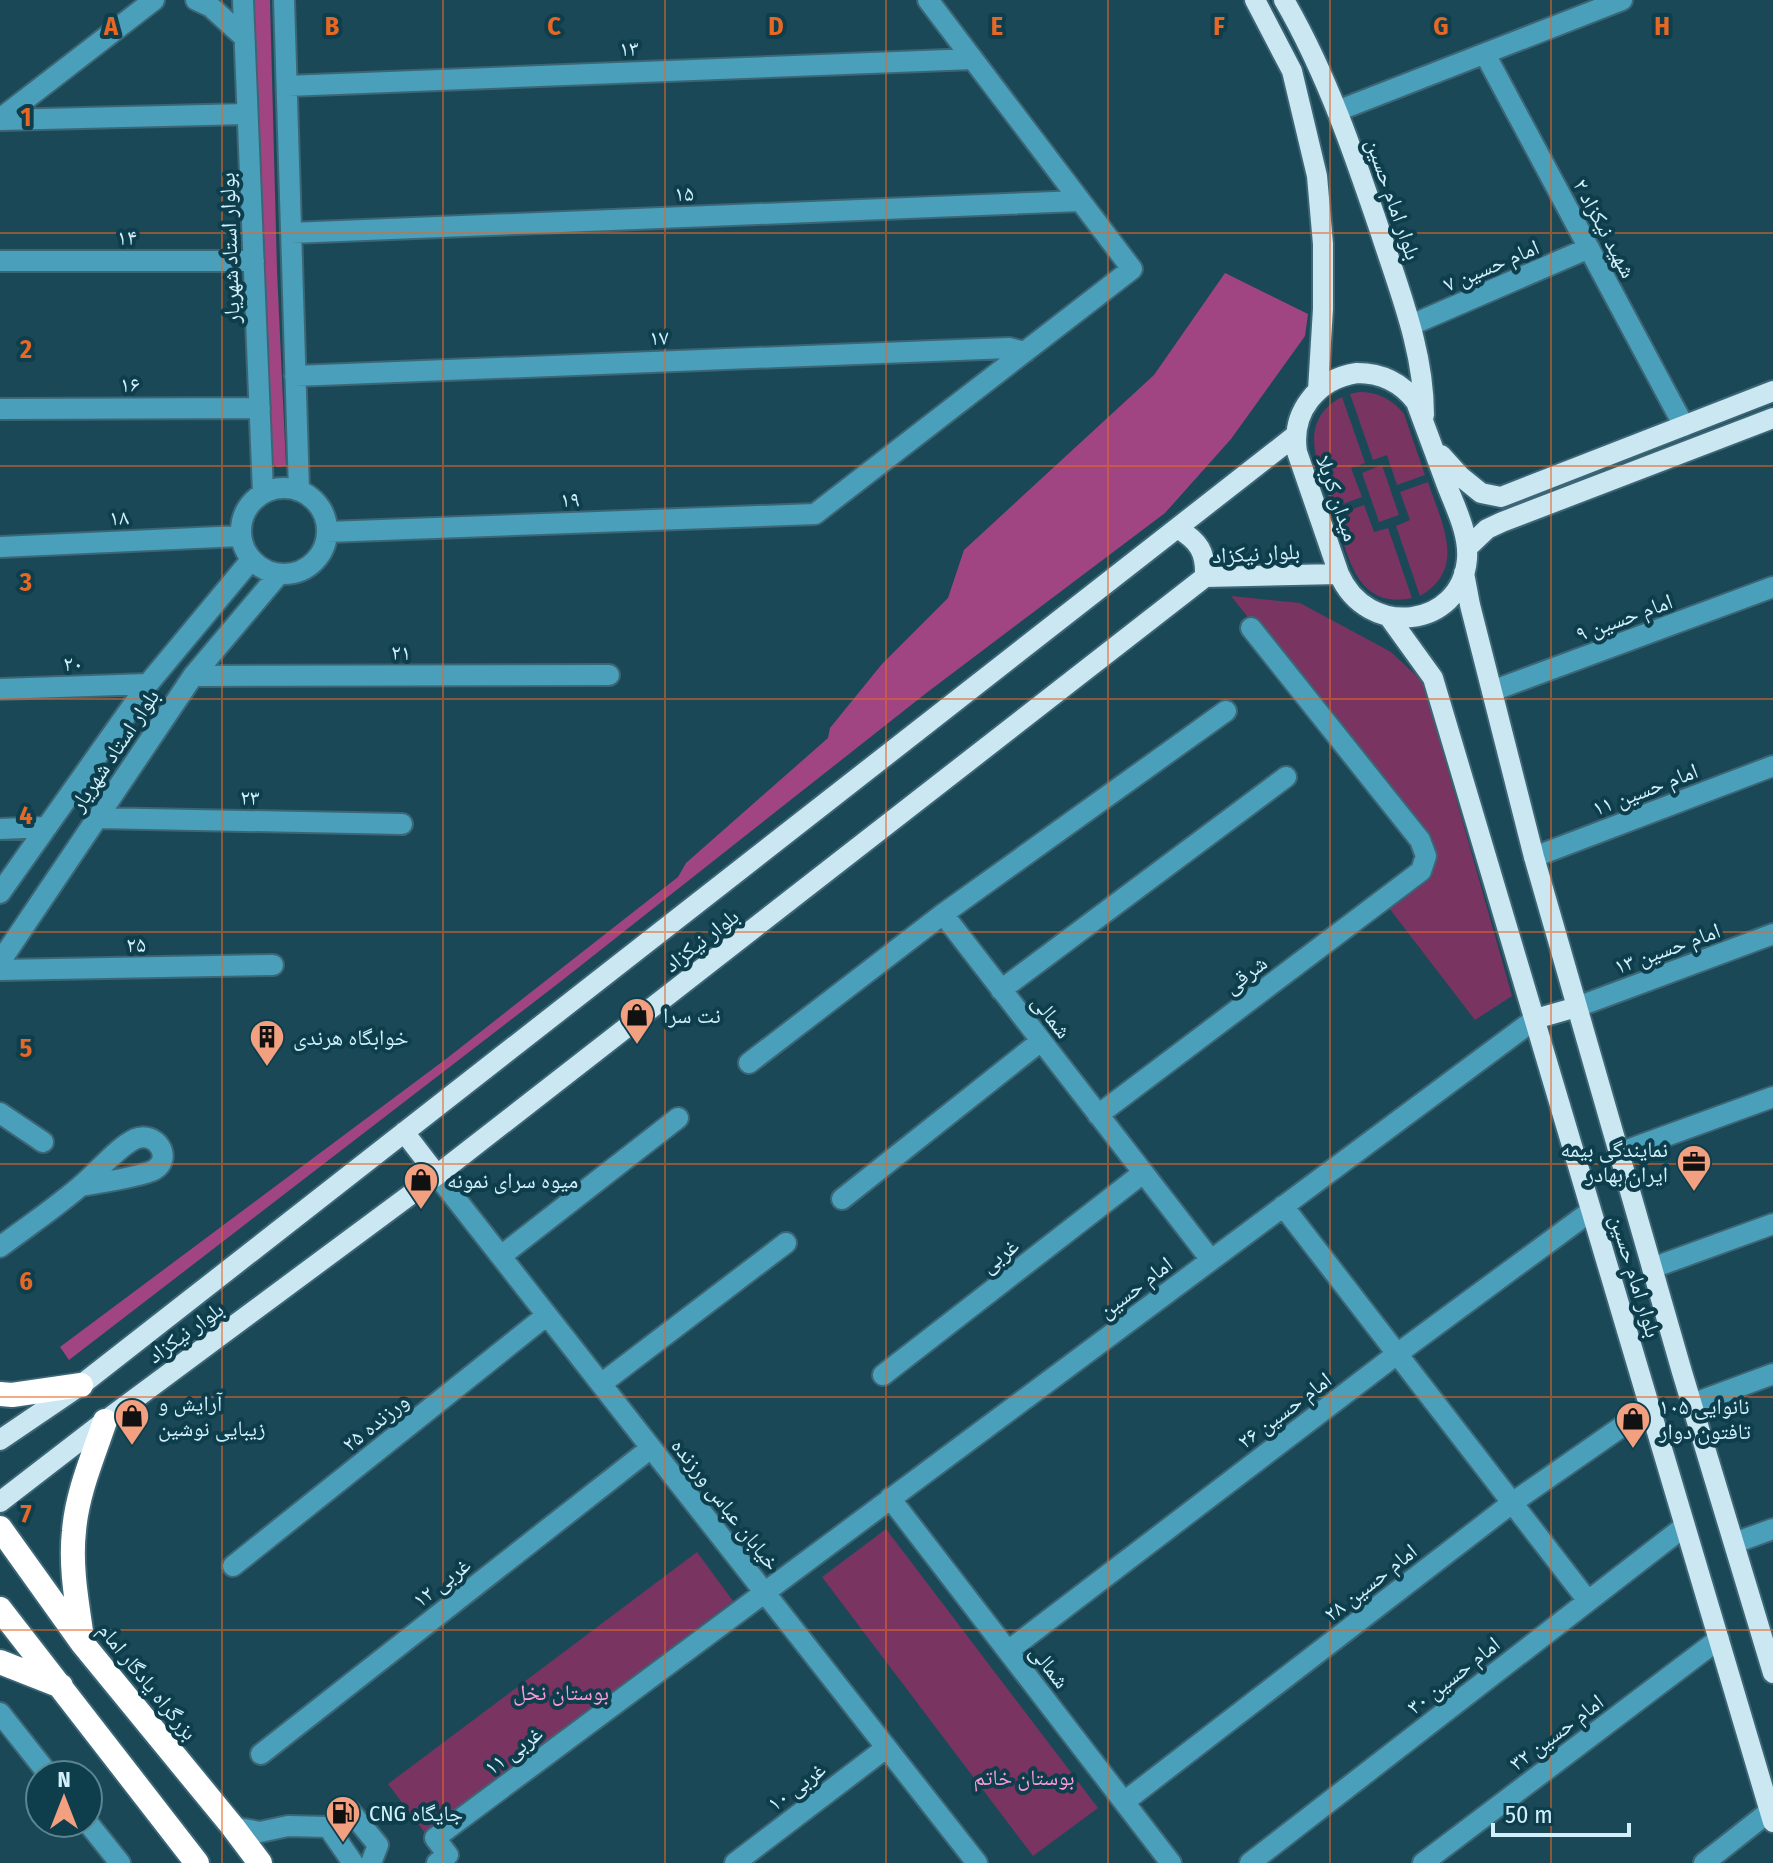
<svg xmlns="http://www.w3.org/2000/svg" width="1773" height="1863" font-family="'Fira Sans Condensed','Noto Naskh Arabic',sans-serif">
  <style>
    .green { fill: #793462 }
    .forest { fill: #a14582 }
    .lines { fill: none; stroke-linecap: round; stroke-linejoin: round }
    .minor-casing { stroke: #3c6675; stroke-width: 24 }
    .major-casing { stroke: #3c6675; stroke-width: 24 }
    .highway-casing { stroke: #3c6675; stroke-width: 28 }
    .minor { stroke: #4a9fbb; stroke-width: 20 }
    .major { stroke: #cae7f2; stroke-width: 20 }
    .highway { stroke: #fff; stroke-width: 24 }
    .grid { fill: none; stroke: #e66824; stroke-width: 2; stroke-opacity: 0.55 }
    .labels { text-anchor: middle; stroke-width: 8; stroke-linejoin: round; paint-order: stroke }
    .street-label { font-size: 22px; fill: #d1f0fc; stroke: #0e3e4c }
    .poi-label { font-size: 22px; fill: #d1f0fc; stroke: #0e3e4c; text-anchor: start }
    .park-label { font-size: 22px; fill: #fc9ad7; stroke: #0e3e4c }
    .grid-label { font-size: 26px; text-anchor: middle; font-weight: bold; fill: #e66824; stroke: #0e3e4c; stroke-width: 8; stroke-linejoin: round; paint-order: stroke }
  </style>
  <rect width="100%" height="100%" fill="#1b4857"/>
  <path class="green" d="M1359 392C1378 392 1392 399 1404 414L1425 475 1397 485 1387 455 1373 460 1350 394Z
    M1342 397 1365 463 1351 468 1362 497 1332 508C1320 469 1294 422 1342 397Z
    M1382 465 1399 515 1379 522 1362 473Z
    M1428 482C1441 522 1468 569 1420 596L1396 526 1410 520 1400 492Z
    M1364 505 1374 532 1388 528 1412 598C1356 610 1348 555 1335 515Z
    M1231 596 1300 603 1391 652 1423 682 1512 996 1475 1020 1389 908 1431 871 1428 843Z
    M886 1529 1098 1808 1033 1856 822 1577Z
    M697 1552 733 1601 425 1833 388 1784Z"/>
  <path class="forest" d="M253 0H270L277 271 286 466 278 467 268 462Z
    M1225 273 1308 314 1305 336 1231 439 1165 513 925 694 560 982 69 1360 60 1347 446 1059 678 877 686 863 828 738 830 728 882 664 948 598 964 550 1154 375Z"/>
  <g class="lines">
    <defs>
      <path id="minor" d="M196 0 211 7 244 37
        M243 0 263 493
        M284 0 299 491
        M1485 54 1684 426
        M287 86 973 59
        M1337 111 1622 0
        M0 119 154 0
        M0 120 247 114
        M291 233 1080 201
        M0 261H254
        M1411 325 1589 248
        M295 376 1009 348 1025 352
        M0 409 260 408
        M241 531a43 43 0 1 1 86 0a43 43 0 1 1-86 0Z
        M327 532 815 514 1132 269 928 0
        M0 547 240 536
        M193 676 609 675
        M0 689 148 684
        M1492 691 1773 587
        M97 818 402 824
        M0 829 47 827
        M1534 857 1773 766
        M0 893 148 684 251 560
        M943 914 1211 1260
        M0 962 193 676 279 574
        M0 970 273 965
        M1001 990 1286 777
        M1577 1007 1773 934
        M749 1063 943 914 1226 711
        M0 1113 43 1142
        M1098 1115 1421 871 1426 856 1420 840 1251 628
        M1619 1153 1773 1097
        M437 1175 977 1863
        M842 1199 1041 1041
        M1283 1206 1588 1601
        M0 1247C28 1226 58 1206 84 1183 99 1170 118 1147 135 1139 156 1130 174 1158 154 1170 141 1177 97 1183 81 1186
        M501 1256 678 1118
        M1652 1268 1773 1224
        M883 1375 1143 1173
        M601 1384 786 1243
        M1692 1404 1773 1374
        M890 1498 1171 1863
        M1734 1543 1773 1529
        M233 1566 547 1315
        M1008 1651 1397 1354 1591 1211
        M0 1713 49 1775
        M261 1754 651 1448
        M1124 1802 1512 1503 1650 1407
        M88 1823 120 1863
        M233 1827 260 1832 288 1826 328 1827 350 1811 378 1845 371 1863
        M328 1827 353 1863
        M437 1863 448 1855 435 1838 1535 1019
        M735 1863 886 1748
        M1250 1863 1685 1526
        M1423 1863 1719 1639
        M1704 1863 1770 1811"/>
      <path id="major" d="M1255 0 1292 71 1317 176 1323 244V309L1318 390
        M1284 0C1327 74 1355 157 1382 237 1401 295 1424 353 1424 415
        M1357 373C1382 373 1401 382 1416 402 1426 429 1436 456 1446 483 1455 507 1469 533 1467 559 1461 629 1367 639 1339 574L1297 452C1291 412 1317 379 1357 373Z
        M1441 455 1460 476 1481 493 1501 497 1773 391
        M1177 528C1199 541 1206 552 1205 577
        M1467 548 1487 529 1502 522 1773 418
        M1464 573 1470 605 1534 857 1682 1372 1773 1673
        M1389 617 1433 678 1773 1822
        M1535 1019 1577 1007
        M404 1132 437 1175
        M0 1440 81 1385 1296 435
        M0 1502 105 1421 437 1175 1205 577 1339 574"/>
      <path id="highway" d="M0 1394 12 1395 81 1385
        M0 1528 83 1644 233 1827 260 1863
        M0 1609 197 1863
        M82 1638C77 1603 70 1566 74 1531 77 1493 93 1457 105 1421
        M0 1662 61 1686"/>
    </defs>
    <use href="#minor" class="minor-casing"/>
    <use href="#major" class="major-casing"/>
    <use href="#highway" class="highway-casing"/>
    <use href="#minor" class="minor"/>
    <use href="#major" class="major"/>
    <use href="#highway" class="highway"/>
  </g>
  <path class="grid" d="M222 0V1863M443 0V1863M665 0V1863M886 0V1863M1108 0V1863M1330 0V1863M1551 0V1863M0 233H1773M0 466H1773M0 699H1773M0 932H1773M0 1164H1773M0 1397H1773M0 1630H1773"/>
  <defs>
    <symbol id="shop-pin" viewBox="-11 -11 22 30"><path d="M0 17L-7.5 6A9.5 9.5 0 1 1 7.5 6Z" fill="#f2a07f" stroke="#0e3e4c"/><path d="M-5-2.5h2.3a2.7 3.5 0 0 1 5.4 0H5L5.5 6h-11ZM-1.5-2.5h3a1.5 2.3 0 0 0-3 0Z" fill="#111"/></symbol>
    <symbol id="building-pin" viewBox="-11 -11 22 30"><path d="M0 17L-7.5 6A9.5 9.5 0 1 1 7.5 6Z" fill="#f2a07f" stroke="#0e3e4c"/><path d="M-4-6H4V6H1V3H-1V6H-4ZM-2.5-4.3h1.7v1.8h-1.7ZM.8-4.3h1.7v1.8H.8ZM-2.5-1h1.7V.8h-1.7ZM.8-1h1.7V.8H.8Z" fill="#111"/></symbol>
    <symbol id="office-pin" viewBox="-11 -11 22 30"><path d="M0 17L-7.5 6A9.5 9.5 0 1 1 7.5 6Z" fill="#f2a07f" stroke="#0e3e4c"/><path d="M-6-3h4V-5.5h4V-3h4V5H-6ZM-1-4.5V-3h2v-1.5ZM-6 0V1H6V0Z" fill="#111"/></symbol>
    <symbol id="fuel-pin" viewBox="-11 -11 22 30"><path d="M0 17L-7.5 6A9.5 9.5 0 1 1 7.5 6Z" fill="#f2a07f" stroke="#0e3e4c"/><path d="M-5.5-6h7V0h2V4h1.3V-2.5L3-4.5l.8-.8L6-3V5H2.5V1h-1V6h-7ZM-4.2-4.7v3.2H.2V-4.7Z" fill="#111"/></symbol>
  </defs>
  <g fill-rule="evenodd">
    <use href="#shop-pin" x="617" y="995" width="40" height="54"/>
    <use href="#building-pin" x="247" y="1017" width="40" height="54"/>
    <use href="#office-pin" x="1674" y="1142" width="40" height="54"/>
    <use href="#shop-pin" x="401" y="1160" width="40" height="54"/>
    <use href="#shop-pin" x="112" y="1396" width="40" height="54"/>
    <use href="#shop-pin" x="1613" y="1399" width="40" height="54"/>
    <use href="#fuel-pin" x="323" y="1793" width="40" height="54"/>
  </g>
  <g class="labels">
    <g class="street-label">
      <text transform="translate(629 48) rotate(-2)" y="8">۱۳</text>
      <text transform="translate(684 193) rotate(-2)" y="8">۱۵</text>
      <text transform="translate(1394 199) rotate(71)" y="8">بلوار امام حسین</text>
      <text transform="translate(1605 228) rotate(62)" y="8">شهید نیکزاد ۲</text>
      <text x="127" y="245">۱۴</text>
      <text transform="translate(229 248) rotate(-92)" y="8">بولوار استاد شهریار</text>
      <text transform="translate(1491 265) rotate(-23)" y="8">امام حسین ۷</text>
      <text transform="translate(659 337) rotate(-2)" y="8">۱۷</text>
      <text x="130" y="392">۱۶</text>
      <text transform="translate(1338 498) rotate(71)" y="8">میدان کربلا</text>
      <text transform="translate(570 499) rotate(-2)" y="8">۱۹</text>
      <text transform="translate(119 517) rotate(-3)" y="8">۱۸</text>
      <text transform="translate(1256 553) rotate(-3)" y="8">بلوار نیکزاد</text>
      <text transform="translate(1624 617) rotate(-20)" y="8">امام حسین ۹</text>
      <text x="401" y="660">۲۱</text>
      <text transform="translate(73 663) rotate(-2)" y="8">۲۰</text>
      <text transform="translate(114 750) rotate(-56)" y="8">بلوار استاد شهریار</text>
      <text transform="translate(1645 789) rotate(-21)" y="8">امام حسین ۱۱</text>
      <text transform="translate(250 797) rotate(1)" y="8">۲۳</text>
      <text transform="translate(701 940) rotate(-38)" y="8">بلوار نیکزاد</text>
      <text transform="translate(136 944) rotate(-1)" y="8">۲۵</text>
      <text transform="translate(1667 948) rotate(-20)" y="8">امام حسین ۱۳</text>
      <text transform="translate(1245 974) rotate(-37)" y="8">شرقی</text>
      <text transform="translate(1052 1016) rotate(52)" y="8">شمالی</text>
      <text transform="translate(999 1255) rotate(-38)" y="8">غربی</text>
      <text transform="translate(1636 1276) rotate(73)" y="8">بلوار امام حسین</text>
      <text transform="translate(1135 1287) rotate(-37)" y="8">امام حسین</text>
      <text transform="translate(185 1332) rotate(-36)" y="8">بلوار نیکزاد</text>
      <text transform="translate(1284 1410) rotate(-37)" y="8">امام حسین ۲۶</text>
      <text transform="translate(375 1422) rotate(-39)" y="8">ورزنده ۲۵</text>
      <text transform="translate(726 1504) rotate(52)" y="8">خیابان عباس ورزنده</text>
      <text transform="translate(441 1582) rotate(-38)" y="8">غربی ۱۲</text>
      <text transform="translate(1370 1582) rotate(-38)" y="8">امام حسین ۲۸</text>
      <text transform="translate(1050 1666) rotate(52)" y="8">شمالی</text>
      <text transform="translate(1453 1675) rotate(-38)" y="8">امام حسین ۳۰</text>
      <text transform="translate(148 1681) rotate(51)" y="8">بزرگراه یادگار امام</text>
      <text transform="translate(1556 1732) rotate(-37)" y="8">امام حسین ۳۲</text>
      <text transform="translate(513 1750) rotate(-37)" y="8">غربی ۱۱</text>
      <text transform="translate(796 1786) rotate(-37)" y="8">غربی ۱۰</text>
    </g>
    <g class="poi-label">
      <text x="663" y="1023">نت سرا</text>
      <text x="293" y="1045">خوابگاه هرندی</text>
      <text x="1668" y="1157" text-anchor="end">نمایندگی بیمه<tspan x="1668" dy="25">ایران بهادر</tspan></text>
      <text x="447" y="1188">میوه سرای نمونه</text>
      <text x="158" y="1411">آرایش و<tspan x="158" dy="25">زیبایی نوشین</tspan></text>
      <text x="1659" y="1414">نانوایی ۱۰۵<tspan x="1659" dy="25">تافتون دوار</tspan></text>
      <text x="369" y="1821">CNG جایگاه</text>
    </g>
    <g class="park-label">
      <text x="561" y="1700">بوستان نخل</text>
      <text x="1024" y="1785">بوستان خاتم</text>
    </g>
  </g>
  <g class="grid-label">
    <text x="111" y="35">A</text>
    <text x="332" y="35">B</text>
    <text x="554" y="35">C</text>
    <text x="776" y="35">D</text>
    <text x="997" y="35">E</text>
    <text x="1219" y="35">F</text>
    <text x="1441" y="35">G</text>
    <text x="1662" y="35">H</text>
    <text x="26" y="126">1</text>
    <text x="26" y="358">2</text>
    <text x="26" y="591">3</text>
    <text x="26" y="824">4</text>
    <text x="26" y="1057">5</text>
    <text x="26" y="1290">6</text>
    <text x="26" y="1523">7</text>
  </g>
  <g transform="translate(64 1799)"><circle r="38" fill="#0e3e4c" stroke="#5c8592" stroke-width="2"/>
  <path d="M0-6L14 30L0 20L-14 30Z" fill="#f2a07f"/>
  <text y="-12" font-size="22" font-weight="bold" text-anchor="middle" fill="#d1f0fc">N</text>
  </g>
  <path d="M1493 1823v12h136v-12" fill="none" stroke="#d1f0fc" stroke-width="4"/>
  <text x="1505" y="1823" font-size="24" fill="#d1f0fc" stroke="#0e3e4c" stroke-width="6" paint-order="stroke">50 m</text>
</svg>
